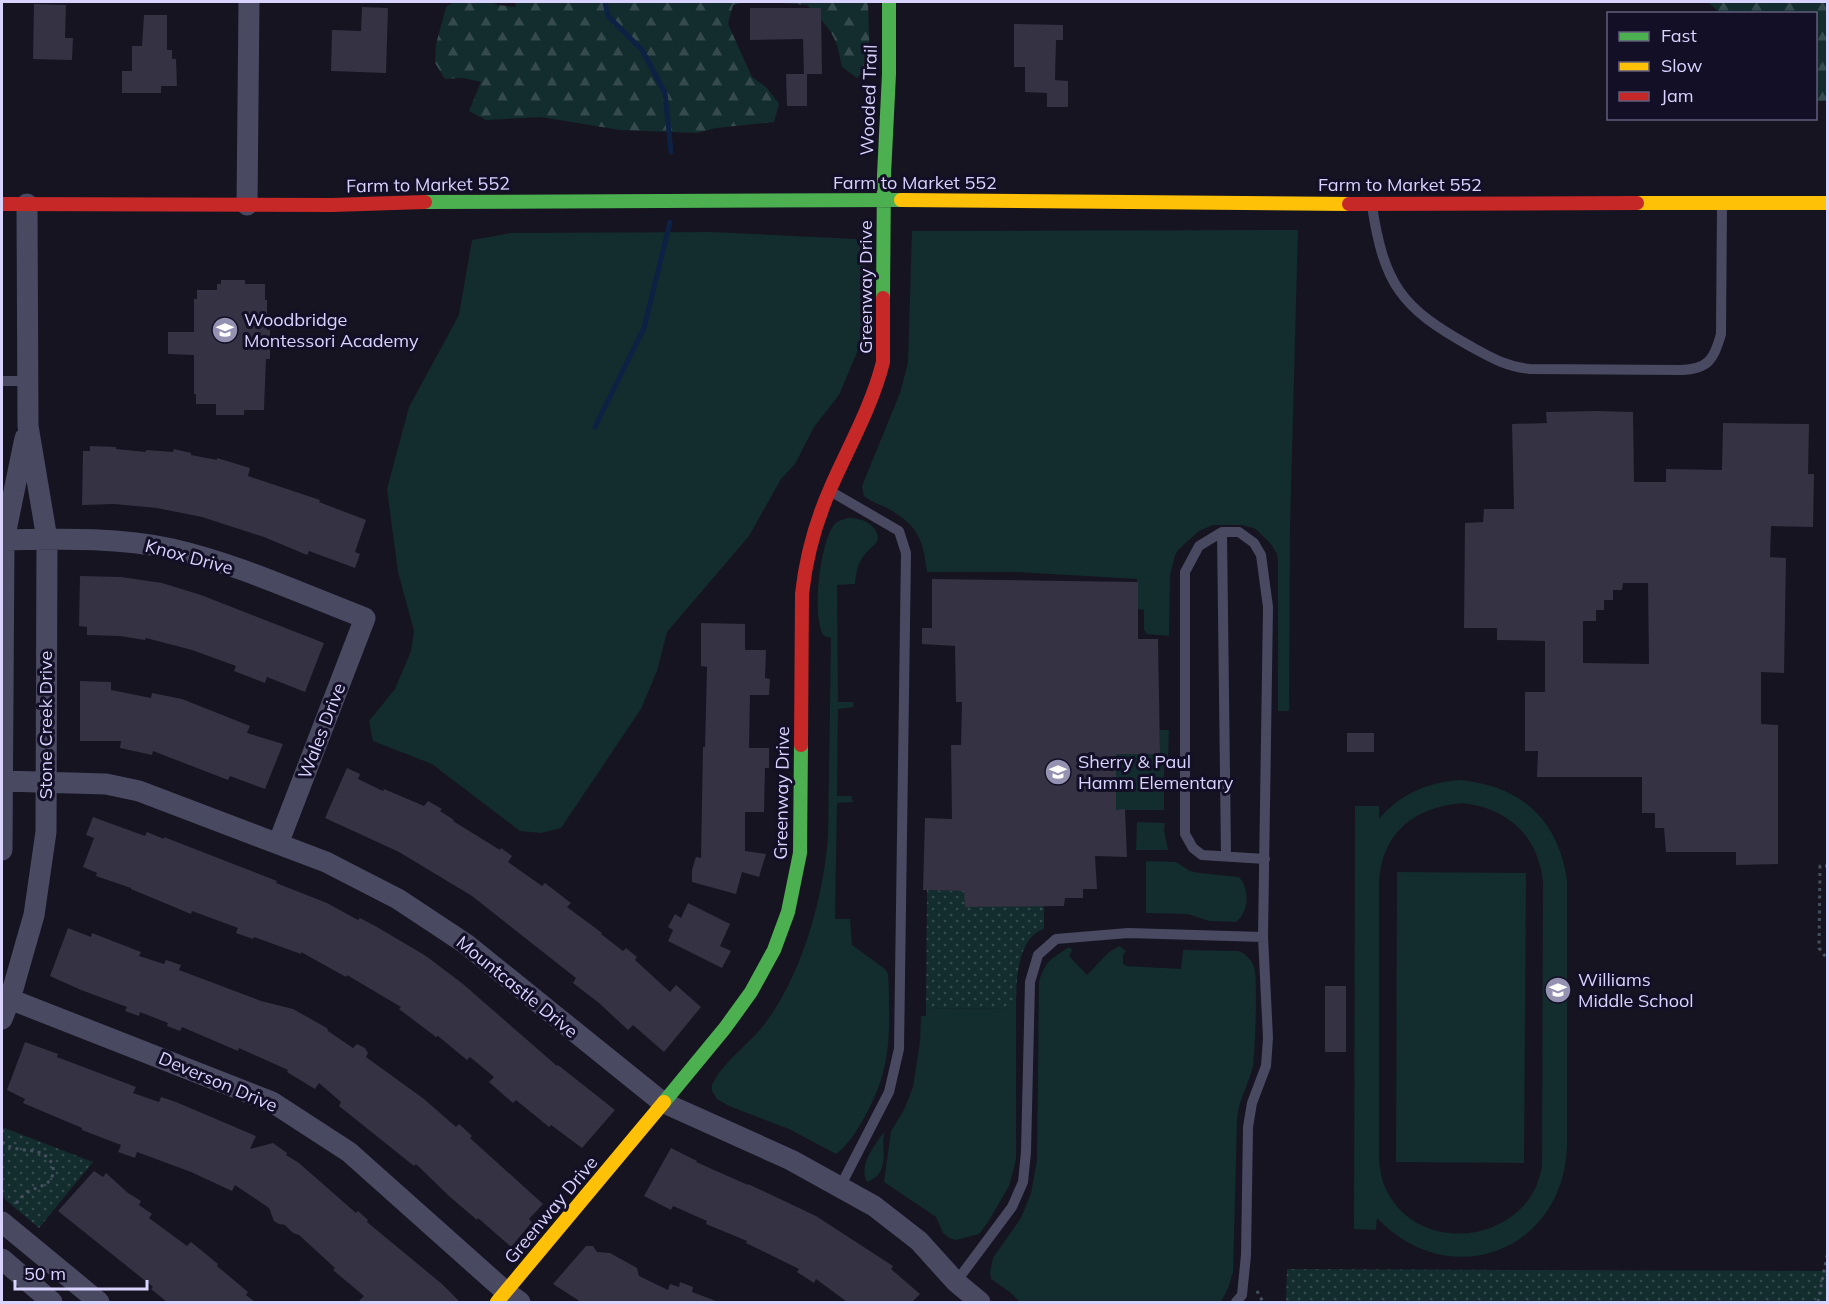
<svg xmlns="http://www.w3.org/2000/svg" width="1829" height="1304" font-family="Mulish,sans-serif">
  <style>
    .green { fill: #132c2d; fill-rule: evenodd }
    .forest { fill: url(#forest-firs) }
    .park { fill: url(#park-dots) }
    .lines { fill: none; stroke-linecap: round; stroke-linejoin: round }
    .stream { stroke: #0d2144; stroke-width: 5 }
    .building { fill: #343243; fill-rule: evenodd }
    .path { stroke: #44505f; stroke-width: 3; stroke-dasharray: 3 4.5; stroke-linecap: butt }
    .lane { stroke: #4a4962; stroke-width: 10 }
    .street { stroke: #4a4962; stroke-width: 21 }
    .fast { stroke: #4caf50; stroke-width: 14 }
    .slow { stroke: #ffc107; stroke-width: 14 }
    .jam { stroke: #c62828; stroke-width: 14 }
    .labels { text-anchor: middle; stroke-width: 6; stroke-linejoin: round; paint-order: stroke }
    .street-label { font-size: 18px; fill: #d9d4ff; stroke: #130f26 }
    .poi-label { font-size: 18px; fill: #d9d4ff; stroke: #130f26; text-anchor: start }
  </style>
  <defs>
    <pattern id="forest-firs" width="22" height="20" patternUnits="userSpaceOnUse" patternTransform="scale(1.5)"><rect width="22" height="20" fill="#132c2d"/><path d="M5 1l3.5 6h-7zM16 11l3.5 6h-7z" fill="#354a4c"/></pattern>
    <pattern id="park-dots" width="8" height="8" patternUnits="userSpaceOnUse" patternTransform="scale(1.5)"><rect width="8" height="8" fill="#132c2d"/><path d="M2 2h.1M6 6h.1" fill="none" stroke="#354a4c" stroke-width="1.8" stroke-linecap="round"/></pattern>
  </defs>
  <rect width="100%" height="100%" fill="#161421"/>
  <path class="green" d="M1298 230 1290 527 1289 711H1278V562L1277 554 1271 544 1256 529 1242 525H1213L1199 531 1179 549 1175 555 1170 575 1169 636 1147 634 1144 630V610L1138 609 1137 579 1017 572H927C923 538 917 524 885 507 878 504 870 501 864 496L862 486 900 393 908 363 912 231Z
    M711 232 856 239 866 256 864 336 839 395 814 427 795 464 781 479 749 536 667 632 657 671 641 709 561 828 541 833 520 831 432 764 373 741 369 721 395 689 411 651 414 631 398 572 387 489 409 407 459 315 472 240 511 233Z
    M847 518C859 517 876 523 878 537 877 545 872 546 867 552 858 561 856 572 855 584L837 585 838 702H853L854 707 838 709 837 796H851L853 802 837 803 835 919H850L852 945 885 969 888 974C889 984 889 995 889 1006 890 1050 886 1079 864 1118 857 1131 848 1145 836 1154L789 1129 729 1106 717 1099 712 1091V1085C722 1063 747 1046 763 1026 802 976 823 899 828 837L831 638 824 636C811 619 820 542 834 525 837 521 842 520 847 518Z
    M1160 730H1169L1168 760 1164 762V810H1116V754H1160Z
    M1460 780C1521 786 1558 819 1567 880V1147C1563 1252 1449 1294 1377 1218L1376 1230 1354 1229 1355 806H1379V819C1400 794 1428 782 1460 780ZM1463 803C1509 809 1537 835 1543 881L1542 1166C1540 1176 1537 1187 1531 1196 1496 1248 1411 1247 1385 1187 1381 1178 1380 1169 1379 1159V884C1381 832 1415 807 1463 803Z
    M1137 822 1165 823 1164 830 1168 850H1136Z
    M1146 861 1176 862 1190 871 1200 873 1239 877C1250 889 1249 912 1236 922L1209 921 1188 914 1146 913Z
    M1397 872 1526 873 1524 1163 1396 1162Z
    M1119 946 1126 951 1123 955V964L1127 966 1181 969 1183 950 1238 951C1245 953 1252 960 1254 967 1258 977 1255 1053 1253 1066 1249 1084 1238 1101 1237 1120L1233 1272 1228 1288 1221 1302H1020L1011 1293 991 1279 990 1272 993 1258 1021 1218 1031 1193 1037 1160 1039 981C1047 959 1050 960 1069 947L1072 950 1069 956 1087 975 1108 953Z
    M926 1008 1016 1009V1160L1009 1186 988 1222 979 1234 956 1240 949 1238 943 1233 936 1217 884 1182 891 1131 904 1110 913 1087 920 1042 921 1016H926Z
    M884 1132C881 1151 891 1173 867 1182 858 1165 875 1145 884 1132Z"/>
  <path class="forest" d="M454 2H492L497 5 516 7 515 2H745L733 5 728 24 752 77 767 88 779 104 774 122 716 128 697 133 620 130 541 117 486 120 469 111 481 82 463 78 445 79 435 63 436 44 446 7Z
    M772 2H868L870 65 857 78 842 67C836 33 830 29 807 5Z
    M1708 2H1827V101H1816V14L1720 13Z"/>
  <path class="park" d="M927 890 964 891 1044 906V929C1016 937 1016 986 1016 1009L926 1008Z
    M2 1127 93 1162 39 1228 2 1197Z
    M1287 1269 1827 1271V1302H1286Z"/>
  <g class="lines">
    <path class="stream" d="M605 2 608 16 642 50 665 93 671 152
      M595 427 644 328 670 222"/>
  </g>
  <path class="building" d="M34 4 66 5 65 38H73L72 60 33 59Z
    M362 7 388 8 386 73 331 71 332 30 361 31Z
    M750 8H821L822 74H807V106H787L786 74H804L803 39 750 40Z
    M144 15H167V50H172V59H176L177 86H161V93H122V71H132V46H142Z
    M1014 24 1063 25V40H1056L1055 80 1068 81V107H1047V93L1025 92V67H1014Z
    M221 280H245V284H265V300H267V330H270V359H266L264 410H244V415H216V404H196V394H194V355L168 354V332H194V299H197V290H217V284H221Z
    M1598 411 1633 412 1634 482H1666V469L1722 470 1723 423 1809 424 1808 474H1814L1813 527 1771 526 1770 557 1786 558 1784 673 1761 672V724L1778 725V864L1736 865V852H1666L1664 828H1655V813H1642V777H1537L1538 751H1525V692H1545V641L1497 640V628H1464L1465 523 1483 522 1484 509H1514L1512 424 1547 423 1546 412ZM1623 583H1648L1649 664 1583 663V621H1596V610H1604V600H1613V590H1622Z
    M90 446 116 447V449L146 452V450L173 452 174 449 191 453V455L217 460V458L250 468 248 476 320 500 319 502 366 520 355 552 360 554 355 568 309 551 307 555 264 537 202 517 157 508 114 504 82 505 83 451H90Z
    M80 576 121 577 162 583 201 595 324 643 305 692 267 677 265 683 234 671 236 666 192 650 146 638 145 640 120 636 87 635V627L79 626Z
    M932 579 1138 582V639H1158L1160 754H1116V810L1125 809 1127 857 1095 856 1097 889H1083V898H1065L1064 906 965 907 964 891 923 890 925 818 952 819 951 745H961L962 702H956L955 646 922 644V628H932Z
    M701 623 745 624V650H766L765 678 770 679 769 695H750L749 748H769V768H765L764 812H745V851L766 854 759 877 742 872 736 894 692 882V870L696 857 701 858 703 747H705L707 667 701 666Z
    M80 681 111 682V690L151 698 152 693 182 699 250 726 247 733 283 744 265 789 230 776 228 780 153 751 152 755 120 748 121 741H80Z
    M1347 733H1374V752H1347Z
    M347 768 360 774 358 779 383 791 384 789 424 806 428 801 442 809 440 811 454 820 453 821 500 850 501 848 512 856 508 862 542 886 545 883 571 903 567 907 602 933 601 934 623 951 626 948 637 957 635 960 670 992 676 985 701 1007 664 1052 633 1025 628 1030 599 1003 573 983 576 978 472 896 399 852 325 818Z
    M93 817 145 836 147 832 164 839V837L277 881 276 883 327 903 358 920 360 918 377 927 426 956 463 984 557 1066 558 1065 615 1110 582 1148 551 1125 549 1127 516 1100 513 1103 489 1082 494 1077 470 1057 467 1060 438 1036 436 1037 399 1009 401 1007 347 975 346 977 301 952V954L254 937 253 939 236 933 238 928 192 911 191 914 131 889V888L96 876 97 873 83 867 94 838 86 835Z
    M688 903 730 924 720 946 731 951 722 968 668 941 673 930 668 927 675 914 681 918Z
    M68 928 91 937 92 933 141 952 139 956 164 964 166 960 181 965 179 970 261 1001 293 1009 327 1028 328 1031 353 1048 357 1044 365 1048 368 1053 366 1057 424 1099 456 1127 459 1124 472 1136 470 1138 543 1204 529 1219 532 1222 511 1247 478 1218 477 1220 449 1196 416 1164 414 1166 339 1106 341 1102 319 1083 315 1089 287 1072 288 1070 239 1048 238 1051 182 1027 180 1031 167 1026 168 1023 140 1012 139 1016 125 1011 127 1007 81 990 50 976Z
    M1325 986H1346V1052H1325Z
    M25 1042 58 1054 57 1057 136 1087 133 1093 159 1102 161 1097 176 1102 256 1136 250 1149 273 1143 287 1153 286 1155 299 1163 356 1213 358 1211 368 1220 367 1222 442 1284 460 1302H358L364 1296 333 1270 335 1268 299 1235 293 1233 285 1225 279 1224 274 1221 269 1208 235 1185 232 1191 191 1172 137 1152 135 1158 118 1152 121 1145 82 1130V1128L23 1103 25 1099 7 1090Z
    M671 1148 697 1161 696 1162 748 1185V1184L816 1216 893 1266 891 1269 920 1294 912 1302H847L816 1279 814 1283 797 1272 799 1269 746 1243 747 1241 706 1224 707 1221 673 1206 671 1210 644 1196Z
    M94 1171 103 1177 106 1173 128 1193 141 1201 139 1205 152 1214 149 1218 187 1246 191 1242 218 1264 217 1266 248 1292 246 1295 255 1302H167L151 1289 153 1287 58 1211Z
    M586 1246H593L597 1252 610 1253 637 1268 639 1276 668 1290 670 1284 679 1287 680 1282 693 1287 692 1292 716 1301 715 1302H581L553 1284Z"/>
  <g class="lines">
    <path class="path" d="M1828 866H1820L1819 948 1828 960
      M2 1142C21 1157 40 1142 53 1165 55 1186 42 1184 28 1192 23 1195 18 1201 14 1206
      M1257 1291 1263 1302
      M1818 1302 1828 1251"/>
    <path class="lane" d="M1372 206C1384 284 1401 308 1470 346 1490 357 1507 367 1530 369L1681 370C1708 369 1714 360 1721 334L1722 205
      M2 381H28
      M830 491 899 531 906 553 899 1049 889 1092 840 1187
      M1222 532 1226 856
      M1263 937 1268 607 1261 555 1254 543 1239 532H1222L1199 546 1185 572V834L1193 848 1202 855 1265 859
      M956 1282 1012 1207 1023 1182 1026 1152 1030 982 1038 955 1056 939 1128 933 1263 937 1268 1038 1266 1066 1252 1103 1248 1127 1246 1255 1242 1295 1236 1302"/>
    <path class="street" d="M247 205 249 2
      M4 540C60 539 117 537 172 549 238 564 302 594 365 618L278 844
      M3 781 106 784 139 791 326 862 398 899 466 944 662 1102 791 1160 874 1206 919 1241 956 1282 980 1302
      M2 850 4 540 25 438
      M2 996 272 1102 349 1152 506 1292 520 1302
      M2 1019 10 999 34 915 46 832 47 539 28 426 27 204
      M2 1222 99 1302
      M2 1259 52 1302"/>
    <path class="fast" d="M425 202 901 200
      M883 298 884 175 889 74V2
      M664 1102 725 1028 751 992 774 950 788 912 800 853 801 745"/>
    <path class="slow" d="M901 200 1349 204
      M1637 203H1828
      M497 1302 664 1102"/>
    <path class="jam" d="M2 204 332 205 425 202
      M1349 204 1637 203
      M801 745 802 594C806 556 816 521 831 487 849 446 872 406 883 362V298"/>
  </g>
  <defs>
    <symbol id="school-disc" viewBox="-11 -11 22 22"><circle r="9.5" fill="#9591b1" stroke="#130f26"/><path d="M0-5L7-2L0 1L-7-2ZM-4 1L0 2.5L4 1V4Q0 6-4 4Z" fill="#fff"/></symbol>
  </defs>
  <g fill-rule="evenodd">
    <use href="#school-disc" x="210" y="315" width="30" height="30"/>
    <use href="#school-disc" x="1043" y="757" width="30" height="30"/>
    <use href="#school-disc" x="1543" y="975" width="30" height="30"/>
  </g>
  <g class="labels">
    <g class="street-label">
      <text transform="translate(869 100) rotate(-88)" y="6">Wooded Trail</text>
      <text x="915" y="189">Farm to Market 552</text>
      <text transform="translate(428 185) rotate(-1)" y="6">Farm to Market 552</text>
      <text x="1400" y="191">Farm to Market 552</text>
      <text transform="translate(866 287) rotate(-90)" y="6">Greenway Drive</text>
      <text transform="translate(189 557) rotate(15)" y="6">Knox Drive</text>
      <text transform="translate(46 725) rotate(-90)" y="6">Stone Creek Drive</text>
      <text transform="translate(322 731) rotate(-69)" y="6">Wales Drive</text>
      <text transform="translate(782 793) rotate(-89)" y="6">Greenway Drive</text>
      <text transform="translate(517 987) rotate(39)" y="6">Mountcastle Drive</text>
      <text transform="translate(218 1082) rotate(23)" y="6">Deverson Drive</text>
      <text transform="translate(551 1210) rotate(-50)" y="6">Greenway Drive</text>
    </g>
    <g class="poi-label">
      <text x="244" y="326">Woodbridge<tspan x="244" dy="21">Montessori Academy</tspan></text>
      <text x="1078" y="768">Sherry &amp; Paul<tspan x="1078" dy="21">Hamm Elementary</tspan></text>
      <text x="1578" y="986">Williams<tspan x="1578" dy="21">Middle School</tspan></text>
    </g>
  </g>
  <rect width="1829" height="1304" fill="none" stroke="#d9d4ff" stroke-width="6"/>
  <rect x="1607" y="12" width="210" height="108" fill="#130f26" stroke="#625e7d" stroke-width="1.5"/>
  <rect x="1619" y="32" width="30" height="9" fill="#4caf50" stroke="#625e7d" stroke-width="1.5"/>
  <text x="1661" y="42" font-size="18" fill="#d9d4ff">Fast</text>
  <rect x="1619" y="62" width="30" height="9" fill="#ffc107" stroke="#625e7d" stroke-width="1.5"/>
  <text x="1661" y="72" font-size="18" fill="#d9d4ff">Slow</text>
  <rect x="1619" y="92" width="30" height="9" fill="#c62828" stroke="#625e7d" stroke-width="1.5"/>
  <text x="1661" y="102" font-size="18" fill="#d9d4ff">Jam</text>
  <path d="M15 1280v9h132v-9" fill="none" stroke="#d9d4ff" stroke-width="3"/>
  <text x="24" y="1280" font-size="18" fill="#d9d4ff" stroke="#130f26" stroke-width="4.5" paint-order="stroke">50 m</text>
</svg>
